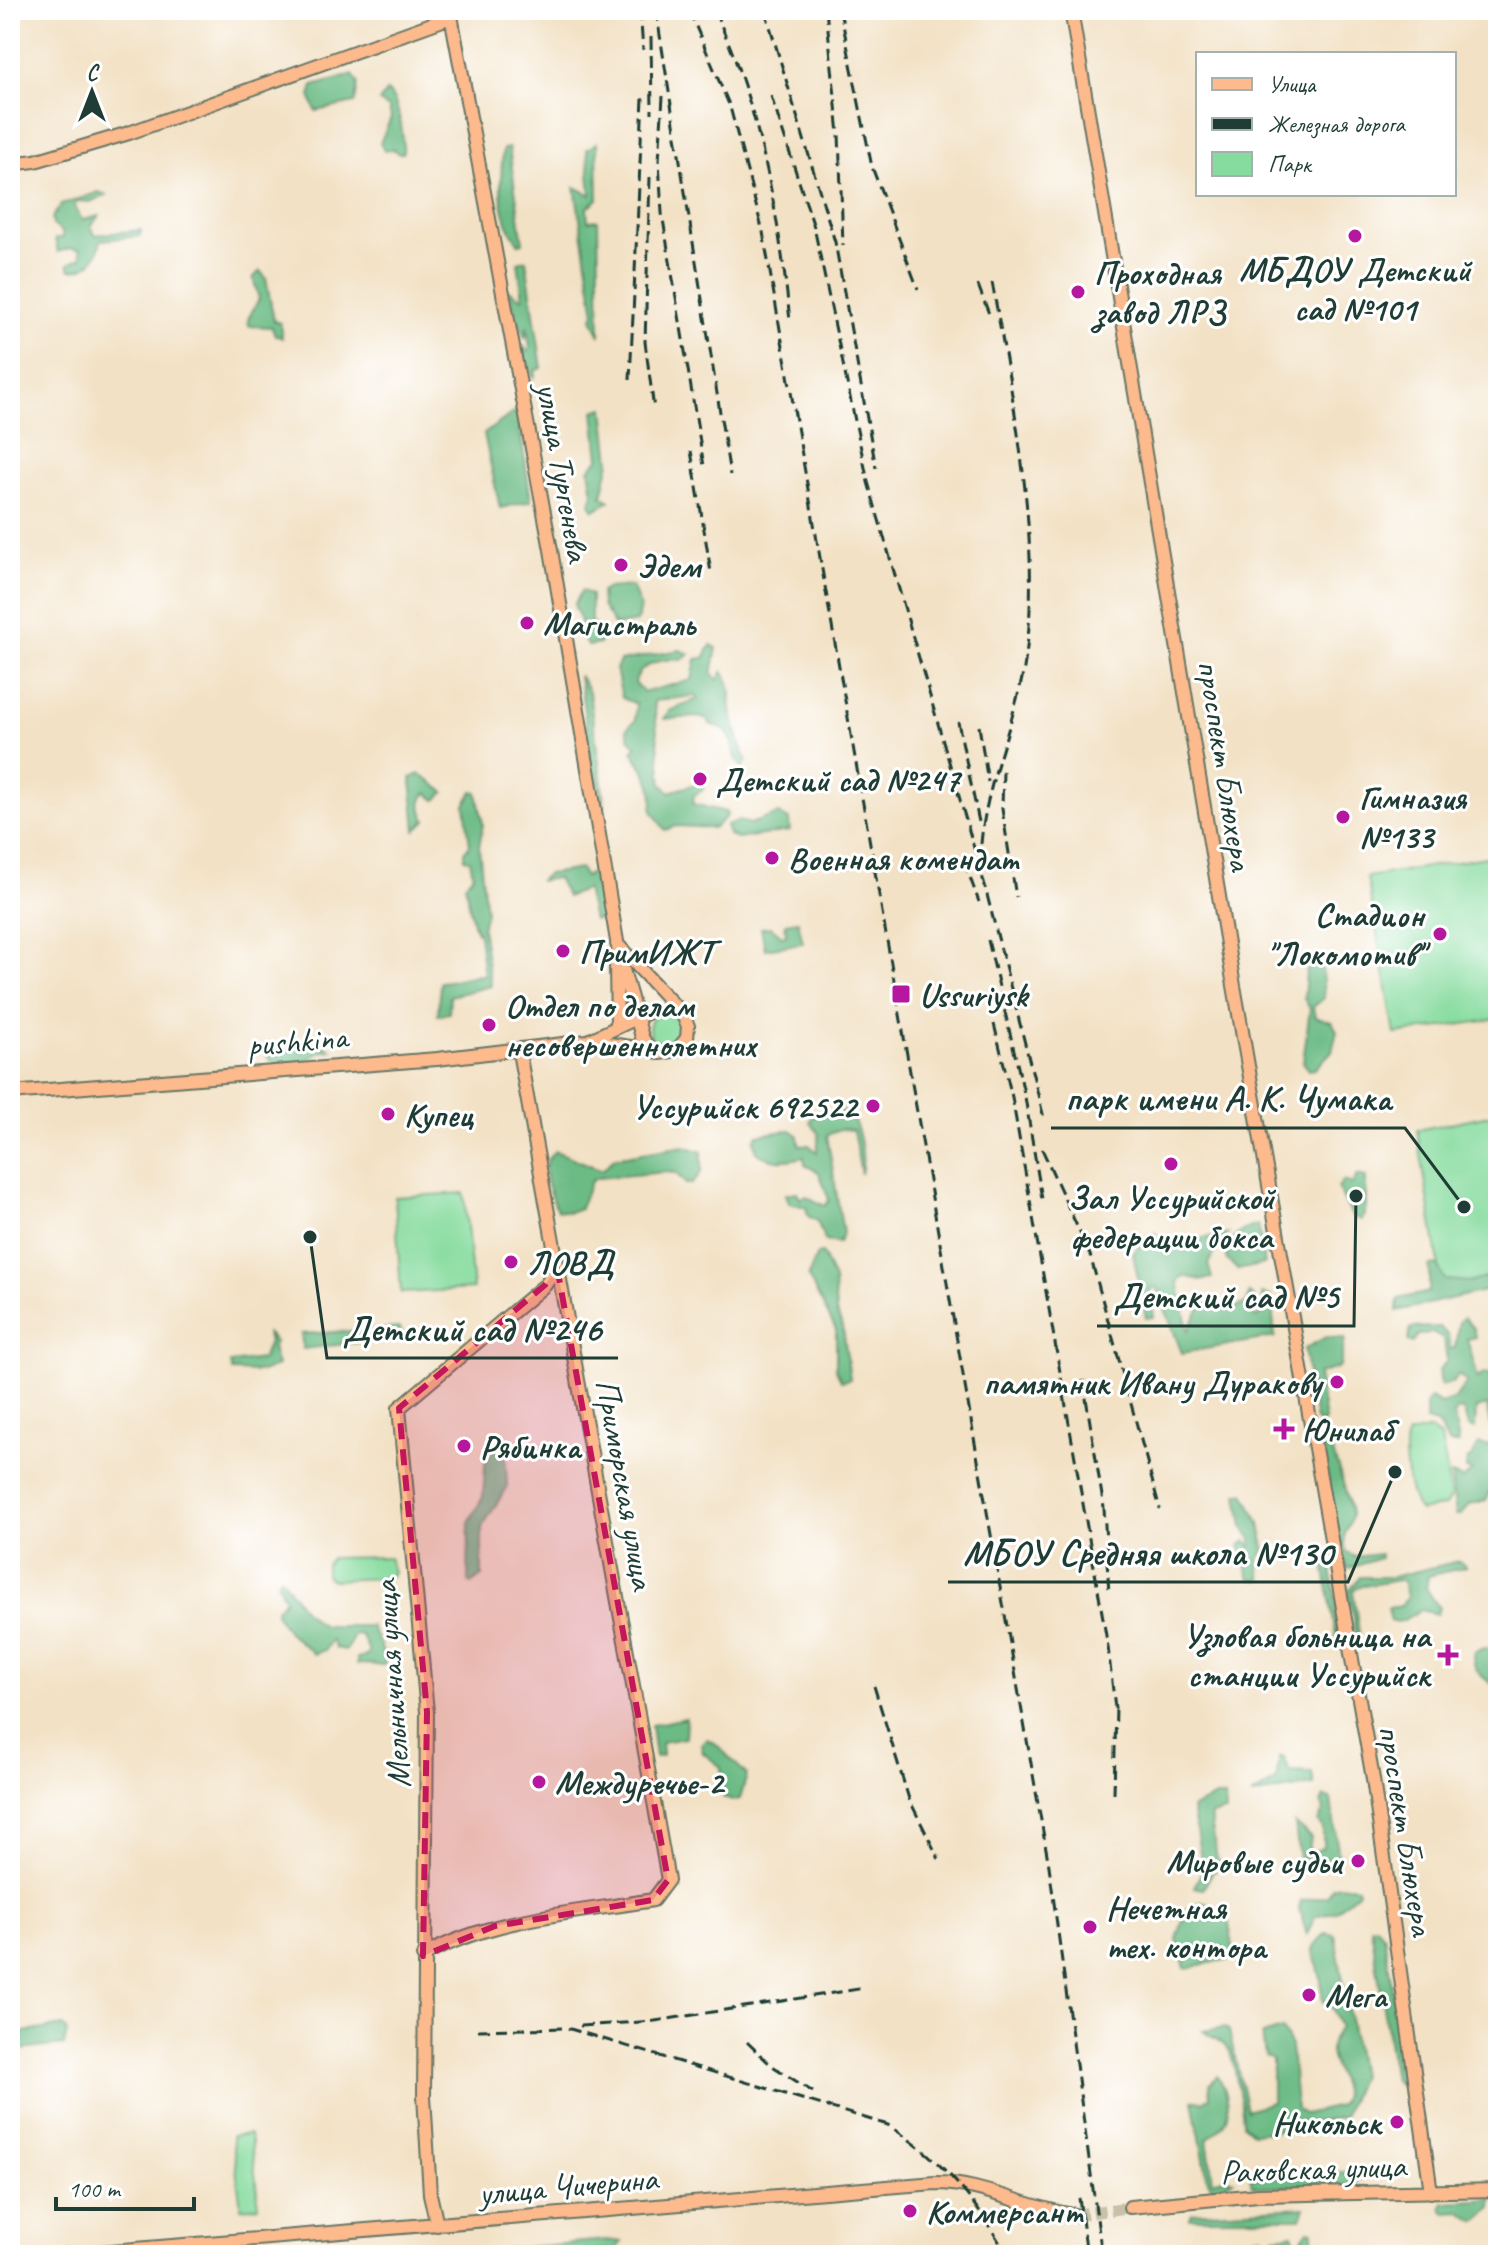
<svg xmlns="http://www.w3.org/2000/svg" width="1508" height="2265" font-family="Caveat,sans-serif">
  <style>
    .green { fill: #86db9e; stroke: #528c69; stroke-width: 2 }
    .forest { fill: #6cbb85; stroke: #467c5c; stroke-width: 2 }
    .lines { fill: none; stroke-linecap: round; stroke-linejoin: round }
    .major-tunnel { stroke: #c8c0a7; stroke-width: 12; stroke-dasharray: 12 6; stroke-linecap: butt }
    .major-casing { stroke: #697666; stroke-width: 16 }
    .major { stroke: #fcba8d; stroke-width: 12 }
    .rail { stroke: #1f3d34; stroke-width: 3; stroke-dasharray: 12 6; stroke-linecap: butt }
    .marked { fill: #c2185b; fill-opacity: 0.2; stroke: #c2185b; stroke-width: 6; stroke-dasharray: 16 10; stroke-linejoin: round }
    .poi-dot { fill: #b5179e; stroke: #fff; stroke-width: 3 }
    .labels { text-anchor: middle; stroke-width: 6; stroke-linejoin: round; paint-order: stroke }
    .poi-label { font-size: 34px; font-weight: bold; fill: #1f3d34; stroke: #fff; text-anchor: start }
    .street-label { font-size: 34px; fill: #1f3d34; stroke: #fff }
    .leader { fill: none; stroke: #1f3d34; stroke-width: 3 }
    .callout-dot { fill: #1f3d34; stroke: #fff; stroke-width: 3 }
    .callout-label { font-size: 36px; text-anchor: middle; font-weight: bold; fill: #1f3d34; stroke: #fff; stroke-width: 6; stroke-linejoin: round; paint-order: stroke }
  </style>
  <rect width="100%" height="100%" fill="#fff"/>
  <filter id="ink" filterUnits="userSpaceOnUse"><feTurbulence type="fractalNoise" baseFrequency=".0125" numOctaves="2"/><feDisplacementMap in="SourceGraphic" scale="16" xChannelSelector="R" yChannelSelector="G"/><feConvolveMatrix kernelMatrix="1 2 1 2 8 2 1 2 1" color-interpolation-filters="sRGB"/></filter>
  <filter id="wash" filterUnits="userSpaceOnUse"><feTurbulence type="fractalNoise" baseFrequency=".006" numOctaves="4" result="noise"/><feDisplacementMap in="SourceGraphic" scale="32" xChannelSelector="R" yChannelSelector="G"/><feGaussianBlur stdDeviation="1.8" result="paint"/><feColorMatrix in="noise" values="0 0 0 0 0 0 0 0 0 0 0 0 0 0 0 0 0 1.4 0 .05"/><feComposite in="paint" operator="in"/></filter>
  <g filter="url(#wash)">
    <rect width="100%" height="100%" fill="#f2e1c4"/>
    <path class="green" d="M1498 855V1019L1395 1034 1367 877Z
      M649 1029a16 16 0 1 1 32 0a16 16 0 1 1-32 0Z
      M1498 1113V1285L1444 1296 1417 1130Z
      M464 1193 473 1289 401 1293 395 1197Z
      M1430 1430 1441 1438 1451 1496 1445 1506 1420 1511C1409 1503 1400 1446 1408 1434Z
      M389 1557 393 1573 388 1578 332 1580 326 1576V1564L331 1558Z
      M250 2134 259 2206 241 2208 232 2136Z"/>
    <path class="forest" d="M353 75 358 83 355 103 316 111 310 96 313 86Z
      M387 91C399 100 404 137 403 153L399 154 393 149 384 150 380 143 391 118 389 108 379 102Z
      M597 143 598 199 587 208 588 221 598 220 600 336 592 318 595 313 575 187 591 195 587 149Z
      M509 148 523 243 519 244C497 215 500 183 503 149Z
      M99 192 106 195 90 202 78 201 74 205 82 220 99 216 91 226 95 235 141 230 140 236 101 240C97 259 90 270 70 270L68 264 81 258 80 249 70 248 58 252 55 239 63 238 62 232 53 225 52 218 61 205Z
      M526 260 542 368 536 370 534 378 521 349 523 346 528 352 530 349 527 326 525 339 508 290 523 299 518 262Z
      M260 271 266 278 274 321 280 323 282 338 275 335 272 327 249 326 248 319 259 299 253 278Z
      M604 408 610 461 602 496 610 501 594 510 590 504 593 493 589 469 599 459 594 411Z
      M517 410 531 501 500 508 484 434Z
      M632 586 640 606 637 622 615 626 602 606 601 592 608 588Z
      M582 590 591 595V622L604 633 599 644 588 646 579 634 581 621 574 605Z
      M711 645 717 648 712 674 718 680 723 671C737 693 727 696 732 715 735 729 740 747 747 760L743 768C725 753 742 731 711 725L708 720 699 717 664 719 669 711 698 699 695 696 654 701 662 784 670 792 702 782 703 790 694 795 693 804 726 812 727 816 714 828 676 826 665 830 652 811C656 783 645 771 632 751L637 746 629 738 627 728 635 721 636 704 622 698 616 669 620 661 680 650 690 654 682 660C664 658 638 663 635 683L644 692 692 680 696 659 704 658Z
      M579 675 589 692 605 807 592 766Z
      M420 774 445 792 436 800 427 793C418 801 421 811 426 820L416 830 411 778Z
      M473 791 477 792 483 824 479 847 486 912 482 927 491 986 450 996 449 1013 438 1015 440 982C457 981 467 975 484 975L479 935 473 924 465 884 473 875 470 860 464 859V852L470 845 465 805Z
      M778 814 789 820 790 831 737 839 729 835 726 825 739 821 750 824Z
      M580 869 585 877 596 870 603 918 593 920 586 889 567 897 557 878 538 881 548 874Z
      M798 921 803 943 765 949 761 928 771 927 782 936 786 935 785 923Z
      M1311 967 1322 968 1324 998 1313 1007 1315 1017 1332 1022 1337 1031 1332 1051 1315 1069 1309 1070 1303 1062 1310 1009 1304 998 1306 971Z
      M321 1044 332 1050 320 1052 303 1063 272 1062 267 1055Z
      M846 1111C860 1121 865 1158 861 1174L853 1130 842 1129 827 1135 843 1233 839 1243 825 1241 817 1221 808 1216 806 1207 789 1203 786 1194 797 1192 800 1199 806 1196 825 1206 829 1200 819 1172 805 1165 804 1157C786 1161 774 1163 757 1153L754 1139 758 1135 791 1130 798 1135 799 1145H809L817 1152 819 1134 810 1122 812 1117Z
      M684 1146 702 1152V1171L692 1184H686L676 1173 666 1172 597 1178 591 1181 580 1208 569 1212 557 1210C549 1193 536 1165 555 1151L602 1170 614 1158Z
      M1357 1175 1366 1177V1208L1362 1220 1352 1216 1338 1188 1343 1181 1353 1184Z
      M1258 1225 1265 1264 1238 1270 1227 1260C1226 1240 1240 1229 1258 1225Z
      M1155 1233 1167 1244 1228 1234 1208 1264 1212 1278 1202 1280 1183 1276 1178 1281 1188 1331 1201 1306 1210 1303C1224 1310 1232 1310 1247 1303L1249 1293 1254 1297 1251 1313 1256 1318 1263 1313 1262 1294 1271 1296 1275 1337 1182 1353 1157 1288H1150L1154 1317 1146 1318 1133 1254 1145 1238Z
      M822 1253 834 1280 836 1312 843 1328 850 1379 841 1381 836 1369V1330L808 1277 817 1254Z
      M1437 1265 1445 1280 1471 1282 1498 1274V1288L1397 1311 1398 1299 1429 1292V1266Z
      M1464 1318 1473 1328 1475 1337 1467 1339 1478 1378 1485 1373 1498 1376V1422L1490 1425 1486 1405 1476 1408 1475 1429 1468 1427 1464 1411 1458 1410 1454 1415 1459 1444H1449L1437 1424 1426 1421V1403L1430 1398 1441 1404 1455 1399 1467 1382 1458 1375 1454 1382 1441 1386 1439 1370 1447 1361 1444 1339 1432 1333 1418 1335 1413 1343 1408 1341 1411 1328 1440 1327 1448 1336 1450 1349 1455 1348 1459 1321Z
      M400 1328 404 1337 303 1349 301 1334Z
      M266 1332 275 1342 272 1348 277 1366 261 1372 232 1371 230 1363 262 1359 269 1342Z
      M1326 1337 1345 1339 1340 1367 1318 1374 1325 1421 1321 1424 1316 1421 1304 1349Z
      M497 1436 505 1441 507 1487 482 1527V1576L472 1583 468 1581 469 1522 483 1497 486 1450Z
      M1498 1438V1474L1486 1501 1469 1504 1461 1515H1456L1451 1475 1463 1479 1472 1471 1466 1469 1467 1460 1471 1458 1478 1444 1489 1446Z
      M1329 1445C1333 1450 1353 1511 1351 1517 1347 1535 1342 1526 1346 1552L1355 1557 1380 1554V1558L1347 1569 1337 1533 1323 1448Z
      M1244 1493 1260 1523 1265 1550 1258 1560 1262 1580 1250 1579 1240 1545 1247 1541 1251 1547 1252 1539 1243 1526 1238 1494Z
      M1321 1546 1329 1554 1341 1638 1337 1642Z
      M1459 1561 1466 1567 1428 1576 1426 1588 1439 1608 1437 1614 1420 1610 1402 1621 1391 1622 1388 1608 1401 1606 1407 1597 1404 1583 1399 1580 1357 1587 1353 1591 1360 1639 1357 1641 1348 1591 1360 1577H1392Z
      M280 1577C294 1592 301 1615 324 1626H371C376 1639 385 1651 385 1665L357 1664V1658L367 1656 369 1651 361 1635 355 1634 346 1650 335 1648 331 1640 325 1650 314 1654 288 1632 276 1614V1609L285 1600 277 1582Z
      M1485 1648H1494L1498 1687C1484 1680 1470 1669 1474 1652Z
      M686 1718 685 1738 661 1742 662 1756 655 1757 651 1725Z
      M707 1739 715 1743 747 1775 740 1799 732 1801 723 1797 721 1767 703 1753 701 1744Z
      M1280 1756 1285 1759 1289 1772 1312 1773 1314 1785 1251 1796 1276 1781Z
      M1216 1797H1225L1226 1812 1210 1815 1217 1859 1224 1866 1212 1873 1203 1889 1194 1887 1203 1869 1192 1808Z
      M1324 1797 1331 1799 1339 1858 1299 1859 1295 1824 1311 1838 1308 1856 1323 1847V1828L1318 1822 1324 1810 1321 1803Z
      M1338 1885 1357 1887 1358 1892 1336 1911 1315 1916 1307 1935 1299 1909 1301 1901 1328 1896 1332 1887Z
      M1201 1902H1207L1206 1916 1228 1918 1235 1958 1185 1968 1177 1939 1187 1909Z
      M1376 1926 1384 1937 1406 2073 1398 2084 1394 2080 1371 1927Z
      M1326 1933 1335 1935 1360 2076 1343 2117 1312 2123 1293 2121 1280 2130 1253 2133 1243 2124C1244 2116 1233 2056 1229 2050 1222 2040 1212 2038 1203 2031L1226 2027 1229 2031 1247 2110 1272 2102V2060L1265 2056 1262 2035 1282 2029 1291 2046 1296 2109 1304 2114 1339 2106C1356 2083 1311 2057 1340 2028L1332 2008 1323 2002C1321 1993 1322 1983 1320 1975 1316 1951 1303 1955 1326 1933Z
      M63 2026 67 2031 64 2045 10 2051V2034Z
      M1217 2076C1227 2088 1233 2112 1222 2126 1219 2131 1211 2135 1207 2139L1213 2181 1226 2177 1233 2180 1213 2189 1208 2181 1193 2100 1203 2102 1210 2097V2084Z
      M1350 2172 1360 2175 1357 2184 1258 2187 1252 2185 1250 2178 1287 2175 1294 2179 1303 2173Z
      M1493 2199 1492 2208 1477 2222 1459 2211 1444 2212 1442 2207 1444 2202Z
      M1305 2207 1301 2218H1190L1192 2213Z
      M1309 2230 1313 2231V2248L1275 2255H1224L1234 2238 1237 2253 1249 2252 1252 2244 1245 2241 1246 2238 1262 2235 1271 2246 1275 2236 1293 2234 1298 2245Z
      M606 2240 622 2242 611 2255H510L508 2249Z"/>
  </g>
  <g filter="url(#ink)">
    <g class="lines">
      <path class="major-tunnel" d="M1075 2215 1130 2207"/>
      <defs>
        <path id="major" d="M450 10 551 550 620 959 642 1037 648 1047 660 1053 677 1050 687 1038 688 1026 683 1015 617 944
          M1071 10 1233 980 1373 1779 1431 2192
          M10 164 35 161 129 133 451 17
          M616 967 617 1027
          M588 1041 649 1012
          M10 1093 437 1059 588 1041 652 1050
          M423 1956C493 1917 575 1913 653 1900L668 1880 519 1052
          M1130 2207 1258 2195 1498 2190
          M437 2225 430 2194 424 2096 427 1712 399 1408 545 1285 557 1267
          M63 2255 935 2183C984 2183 1027 2209 1075 2215"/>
      </defs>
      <use href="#major" class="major-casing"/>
      <use href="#major" class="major"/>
      <path class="rail" d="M640 10 643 50
        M656 10 730 475
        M689 10 730 107 763 232 1049 1866 1102 2255
        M714 10C760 106 779 216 790 321
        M765 10 835 242 876 468
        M826 10 839 134 843 245
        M840 10 872 167 918 289
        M651 37 652 113
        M663 96 659 161 662 213 704 466
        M771 96 814 227 868 482 983 879 1044 1118
        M650 177 645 342 654 409
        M978 285 989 314
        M630 380 643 98
        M691 451 711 572
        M958 722 979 822
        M979 726 988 782
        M1003 771 1002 809 1016 897
        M981 844C986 783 1013 728 1024 668 1044 552 1013 398 992 282
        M964 861 979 902
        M988 940 1025 1097 1042 1199
        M994 1024 1012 1097 1108 1647 1116 1717
        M1042 1149 1090 1255 1160 1509
        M1083 1380 1104 1508 1109 1594
        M874 1686 909 1799 939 1859
        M1114 1794 1116 1706
        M580 2026 655 2021 865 1988
        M478 2030 567 2028 888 2125C945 2162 973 2197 1007 2255
        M747 2042 771 2065 813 2092
        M1079 2198 1087 2255"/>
    </g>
  </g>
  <path class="marked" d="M557 1267 668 1880 653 1900 495 1926 423 1956 427 1712 399 1408 545 1285Z"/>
  <g class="poi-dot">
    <circle cx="1355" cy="236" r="8"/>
    <circle cx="1078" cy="292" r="8"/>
    <circle cx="621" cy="565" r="8"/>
    <circle cx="527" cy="623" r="8"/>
    <circle cx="700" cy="779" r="8"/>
    <circle cx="1343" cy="817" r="8"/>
    <circle cx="772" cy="858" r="8"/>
    <circle cx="1440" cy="934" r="8"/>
    <circle cx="563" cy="951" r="8"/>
    <rect x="891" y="984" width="20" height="20" rx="4"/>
    <circle cx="489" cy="1025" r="8"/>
    <circle cx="873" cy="1106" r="8"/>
    <circle cx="388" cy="1114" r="8"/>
    <circle cx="1171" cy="1164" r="8"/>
    <circle cx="511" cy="1262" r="8"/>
    <circle cx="1337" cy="1382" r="8"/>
    <path d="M1280 1417h8v8h8v8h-8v8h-8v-8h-8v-8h8z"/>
    <circle cx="464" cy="1446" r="8"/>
    <path d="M1444 1643h8v8h8v8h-8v8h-8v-8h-8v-8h8z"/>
    <circle cx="539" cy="1782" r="8"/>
    <circle cx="1358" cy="1861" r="8"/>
    <circle cx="1090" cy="1927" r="8"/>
    <circle cx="1309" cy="1995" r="8"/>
    <circle cx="1397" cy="2122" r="8"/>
    <circle cx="910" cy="2211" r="8"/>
  </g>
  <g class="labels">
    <g class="poi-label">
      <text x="1355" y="281" text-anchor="middle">МБДОУ Детский<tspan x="1355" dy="39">сад №101</tspan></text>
      <text x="1094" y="284">Проходная<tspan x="1094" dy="39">завод ЛРЗ</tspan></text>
      <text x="637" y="577">Эдем</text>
      <text x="543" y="635">Магистраль</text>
      <text x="716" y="791">Детский сад №247</text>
      <text x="1359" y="809">Гимназия<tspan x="1359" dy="39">№133</tspan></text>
      <text x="788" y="870">Военная комендат</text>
      <text x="1424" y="926" text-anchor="end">Стадион<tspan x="1424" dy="39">"Локомотив"</tspan></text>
      <text x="579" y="963">ПримИЖТ</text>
      <text x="919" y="1006">Ussuriysk</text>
      <text x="505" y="1017">Отдел по делам<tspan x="505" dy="39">несовершеннолетних</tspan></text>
      <text x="857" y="1118" text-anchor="end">Уссурийск 692522</text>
      <text x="404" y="1126">Купец</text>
      <text x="1171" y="1209" text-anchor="middle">Зал Уссурийской<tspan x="1171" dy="39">федерации бокса</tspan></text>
      <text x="527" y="1274">ЛОВД</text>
      <text x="1321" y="1394" text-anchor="end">памятник Ивану Дуракову</text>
      <text x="1302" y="1441">Юнилаб</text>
      <text x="480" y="1458">Рябинка</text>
      <text x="1430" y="1647" text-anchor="end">Узловая больница на<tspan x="1430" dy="39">станции Уссурийск</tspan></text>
      <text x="555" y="1794">Междуречье-2</text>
      <text x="1342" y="1873" text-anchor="end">Мировые судьи</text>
      <text x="1106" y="1919">Нечетная<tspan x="1106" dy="39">тех. контора</tspan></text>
      <text x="1325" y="2007">Мега</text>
      <text x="1381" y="2134" text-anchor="end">Никольск</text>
      <text x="926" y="2223">Коммерсант</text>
    </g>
    <g class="street-label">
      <text transform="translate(564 472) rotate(80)" y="12">улица Тургенева</text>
      <text transform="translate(1226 765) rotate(81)" y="12">проспект Блюхера</text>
      <text transform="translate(297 1040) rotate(-5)" y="12">pushkina</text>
      <text transform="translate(626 1484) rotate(80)" y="12">Приморская улица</text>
      <text transform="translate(391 1684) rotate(-94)" y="12">Мельничная улица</text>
      <text transform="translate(1407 1830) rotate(81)" y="12">проспект Блюхера</text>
      <text transform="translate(1313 2168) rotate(-2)" y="12">Раковская улица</text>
      <text transform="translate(568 2185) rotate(-5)" y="12">улица Чичерина</text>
    </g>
  </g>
  <path class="leader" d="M1464 1207L1405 1128H1051M1356 1196L1354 1326H1097M310 1237L327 1358H618M1395 1472L1348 1582H948"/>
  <g class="callout-dot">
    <circle cx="1464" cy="1207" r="8"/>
    <circle cx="1356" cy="1196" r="8"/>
    <circle cx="310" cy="1237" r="8"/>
    <circle cx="1395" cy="1472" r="8"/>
  </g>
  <g class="callout-label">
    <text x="1228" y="1110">парк имени А. К. Чумака</text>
    <text x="1226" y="1308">Детский сад №5</text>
    <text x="472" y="1341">Детский сад №246</text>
    <text x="1148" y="1565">МБОУ Средняя школа №130</text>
  </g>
  <rect width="1508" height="2265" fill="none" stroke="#fff" stroke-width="40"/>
  <rect x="1196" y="52" width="260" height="144" fill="#ffffff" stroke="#a5b1ae" stroke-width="2"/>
  <rect x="1212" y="78" width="40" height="12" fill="#fcba8d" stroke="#a5b1ae" stroke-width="2"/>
  <text x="1268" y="92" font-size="24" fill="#1f3d34">Улица</text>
  <rect x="1212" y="118" width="40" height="12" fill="#1f3d34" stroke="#a5b1ae" stroke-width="2"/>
  <text x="1268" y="132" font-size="24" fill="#1f3d34">Железная дорога</text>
  <rect x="1212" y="152" width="40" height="24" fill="#86db9e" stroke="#a5b1ae" stroke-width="2"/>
  <text x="1268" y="172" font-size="24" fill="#1f3d34">Парк</text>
  <g transform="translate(92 92)" stroke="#ffffff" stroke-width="6" paint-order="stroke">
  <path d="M0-6L14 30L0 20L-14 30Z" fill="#1f3d34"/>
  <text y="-12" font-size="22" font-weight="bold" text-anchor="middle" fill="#1f3d34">С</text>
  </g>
  <path d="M56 2197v12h138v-12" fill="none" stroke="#1f3d34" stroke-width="4"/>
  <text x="68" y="2197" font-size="24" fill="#1f3d34" stroke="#ffffff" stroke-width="6" paint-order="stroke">100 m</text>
</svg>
